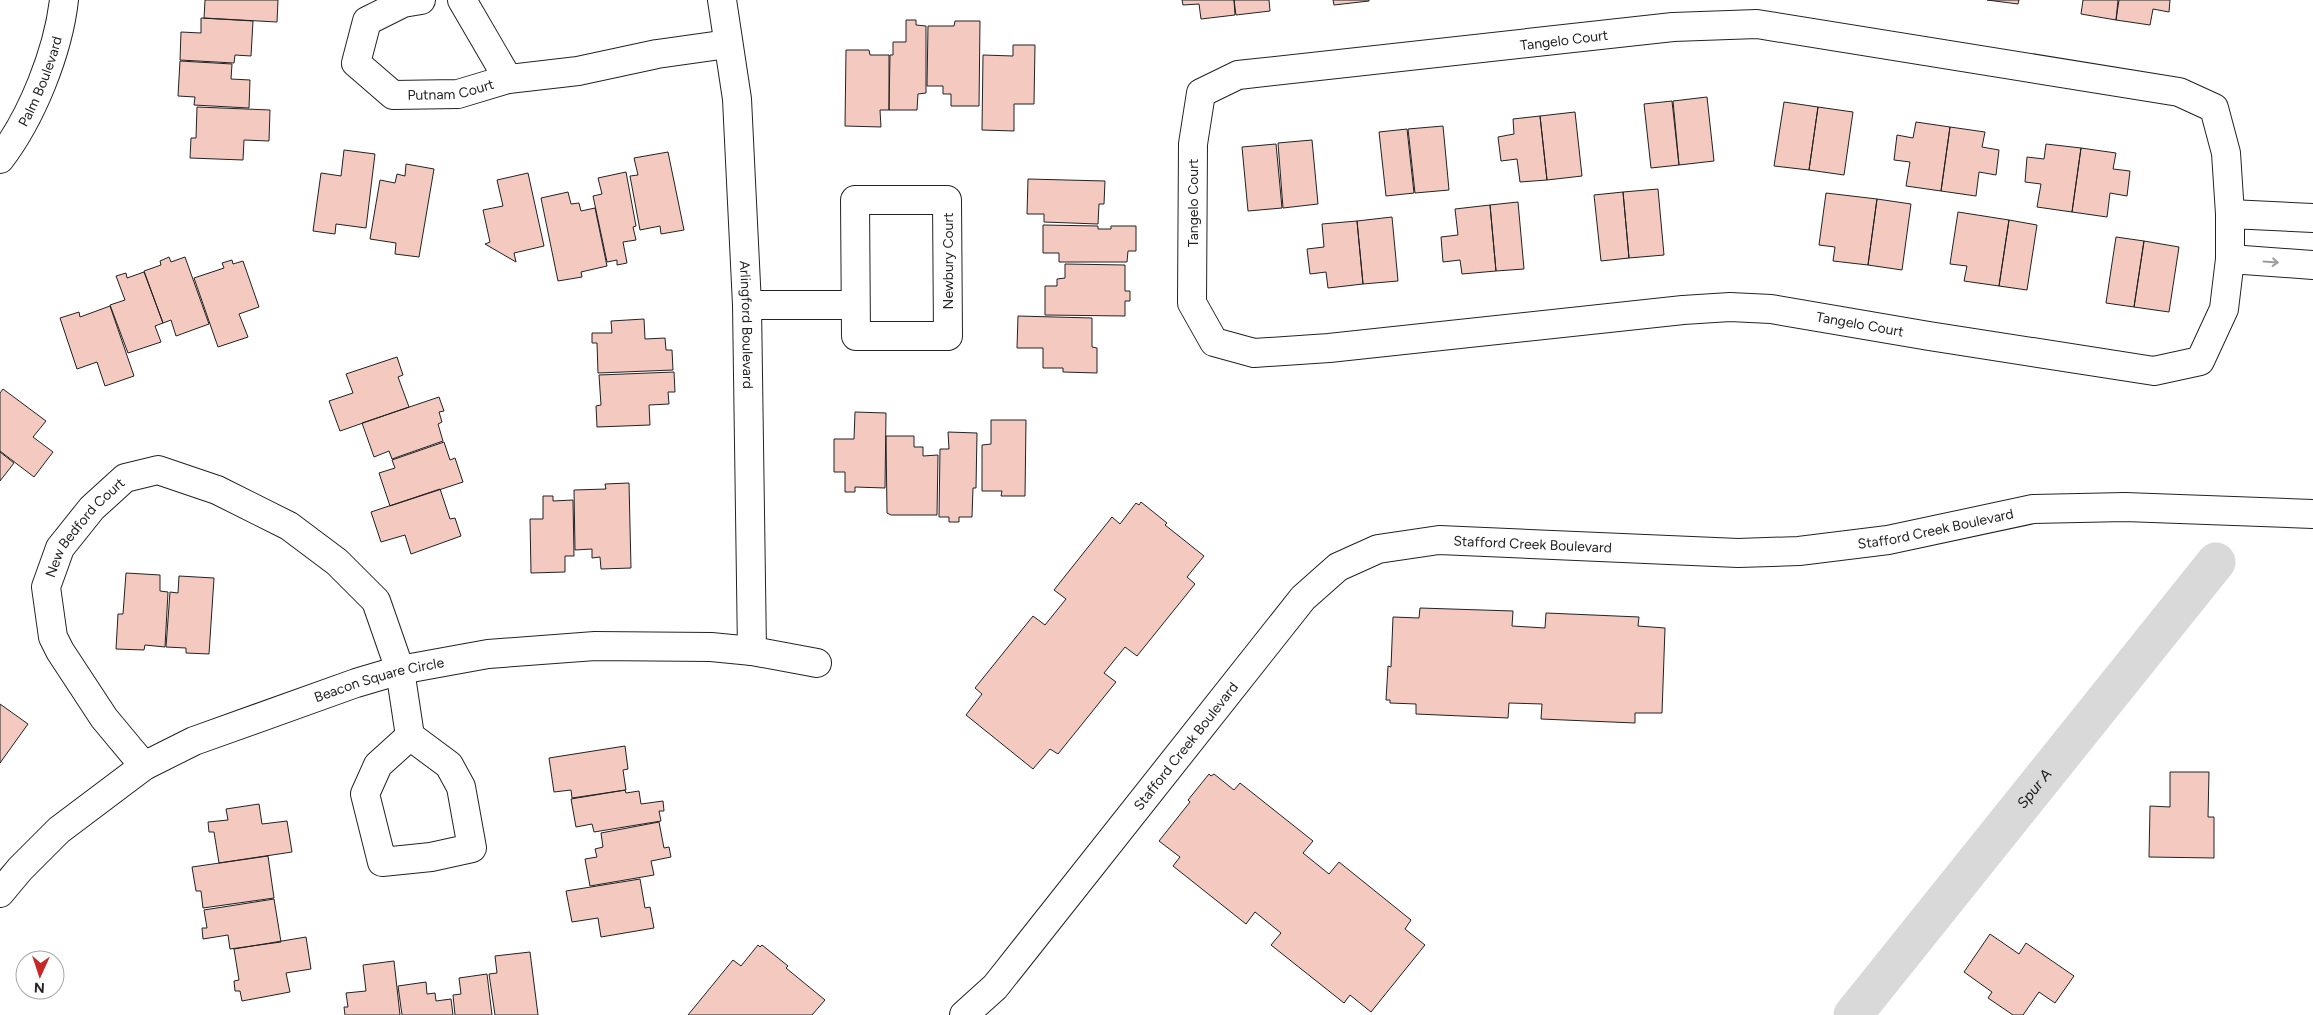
<svg xmlns="http://www.w3.org/2000/svg" width="2313" height="1015" font-family="Figtree,sans-serif">
  <style>
    .lines { fill: none; stroke-linecap: round; stroke-linejoin: round }
    .canal { stroke: #d9d9d9; stroke-width: 39 }
    .building { fill: #f3c9c0; stroke: #222 }
    .minor-casing { stroke: #222; stroke-width: 30 }
    .minor { stroke: #fff; stroke-width: 28 }
    .oneway { stroke: #9c9c9c }
    .labels { text-anchor: middle; stroke-width: 4; stroke-linejoin: round; paint-order: stroke }
    .street-label { font-size: 14px; fill: #222; stroke: #fff }
    .water-label { font-size: 15px; font-style: italic; fill: #222; stroke: #fff }
  </style>
  <rect width="100%" height="100%" fill="#fff"/>
  <g class="lines">
    <path class="canal" id="s1" d="M1853 1015 2216 562"/>
  </g>
  <path class="building" d="M205 0H278L277 22 204 18Z
    M1182 0H1234L1235 15 1201 19 1199 4 1183 5Z
    M1234 0H1269L1270 11 1236 15Z
    M1333 0H1369V1L1334 5Z
    M1987 0H2019L2018 4Z
    M2083 0H2118L2116 20 2081 14Z
    M2119 0H2170L2169 12 2153 9 2150 25 2116 20Z
    M201 18 253 21 251 56 235 55 234 63 180 60 181 32 201 33Z
    M906 20H916V25L926 26V93L918 94 917 110H889L890 55H893V42H906Z
    M955 21H980L979 106H951V94H943V86H927L928 26H954Z
    M1013 45H1035L1034 104H1014V131L982 130 983 55 1013 56Z
    M846 50H869L870 55H889V110H880L881 127 845 126Z
    M180 61 232 64 231 79 250 80 249 108 194 105 195 97 178 96Z
    M1707 97 1714 161 1679 165 1673 101Z
    M1672 101 1679 165 1651 168 1644 104Z
    M1784 102 1818 107 1809 170 1774 166Z
    M197 107 270 110 269 141 244 140 243 160 190 158 191 138H196Z
    M1818 107 1853 112 1844 175 1809 170Z
    M1575 112 1582 176 1547 180 1540 116Z
    M1540 116 1547 180 1520 182 1517 159 1501 161 1498 137 1514 134 1513 119Z
    M1916 122 1950 127 1941 191 1906 186 1910 162 1894 160 1897 135 1913 138Z
    M1443 126 1449 190 1415 193 1408 129Z
    M1950 127 1985 132 1982 147 1999 150 1996 175 1979 172 1976 196 1941 191Z
    M1407 129 1414 193 1386 196 1379 132Z
    M1312 140 1318 204 1283 208 1278 143Z
    M1276 144 1282 208 1248 211 1242 147Z
    M2046 144 2081 148 2072 212 2037 207 2041 184 2025 182 2027 157 2044 159Z
    M2081 148 2116 153 2113 169 2130 171 2127 196 2110 193 2107 217 2072 212Z
    M344 150 375 154 366 228 336 224 335 234 313 231 321 173 341 176Z
    M668 152 684 230 661 234 660 226 640 230 630 176 638 175 634 158Z
    M406 164 434 169 419 257 395 254 396 243 370 239 380 180 395 183 397 174 405 176Z
    M626 172 636 226 633 227 636 240 623 242 627 263 617 265V260L607 262 593 196 602 194 598 178Z
    M528 173 544 246 514 253 516 262 485 244 490 242 483 210 503 206 497 180Z
    M1028 179 1105 181 1104 204H1099L1098 224 1044 222V214H1027Z
    M1658 189 1664 255 1629 258 1623 192Z
    M568 192 571 204 579 203 581 211 595 208 607 266 581 272 582 277 558 281 541 198Z
    M1623 192 1629 258 1601 261 1594 195Z
    M1826 193 1877 199 1868 265 1833 261 1835 247 1819 245Z
    M1877 199 1911 204 1902 270 1868 265Z
    M1518 202 1524 269 1496 271 1490 205Z
    M1490 205 1496 271 1462 274 1460 260 1443 262 1441 237 1458 235 1455 209Z
    M1958 212 2009 220 1999 286 1964 281 1967 266 1950 264Z
    M1392 217 1398 281 1363 284 1357 221Z
    M2009 220 2037 225 2027 290 1999 286Z
    M1357 221 1363 284 1328 288 1326 272 1310 274 1307 249 1324 247 1322 224Z
    M1043 225 1098 226V229H1111V226H1136V251H1128L1127 262H1059V253H1043Z
    M2116 237 2144 241 2134 307 2106 303Z
    M2144 241 2179 247 2169 312 2134 307Z
    M169 257 171 262 185 257 209 324 176 336 171 320 163 323 144 271 161 265 160 261Z
    M232 260 233 264 243 261 259 307 239 314 248 337 218 347 194 278 224 268 222 263Z
    M1065 264 1125 265V291H1130V301H1125V316L1045 315V286H1057V279L1065 278Z
    M144 272 163 323 155 326 161 342 128 353 110 305 125 300 116 276 126 273 127 278Z
    M110 306 134 376 105 386 97 362 77 369 60 318 79 312 80 317Z
    M1018 316 1092 318V347L1097 348V373L1063 372V368H1043V348H1017Z
    M644 319 645 339 665 338 666 350H672L673 370 598 373 597 343H592V333H612L611 321Z
    M397 357 403 375 398 377 409 407 340 431 329 401 353 393 346 374Z
    M674 372 675 392H668L669 404 649 405 650 425 597 427 596 406 601 405 599 375Z
    M3 389 46 421 33 437 53 452 34 477 0 451V393Z
    M439 397 444 411 439 412 442 422 438 424 443 441 392 459 389 451 374 457 362 423Z
    M855 412 886 413 885 488 855 487V492H845V472H834V439H854Z
    M991 420H1026L1025 496H1001L1002 491H982V445L991 444Z
    M948 432 977 433 976 488H973L972 517H959V522H949V517H939L940 449H949Z
    M886 436H914V447H923V456L938 455 937 515H891L887 513Z
    M444 442 450 460 455 458 463 482 390 506 379 473 395 468 392 460Z
    M0 452 14 463 0 481Z
    M629 483 631 568 601 569 600 557 592 558V549L575 550 574 490 606 489 605 484Z
    M440 489 450 519 455 518 461 536 411 554 405 535 381 542 371 512Z
    M543 496H553V501L573 500 574 556H565V572L531 573 530 519H543Z
    M1141 502 1167 523 1165 525 1204 556 1187 577 1195 584 1137 656 1125 647 1104 673 1116 682 1058 754 1050 749 1033 769 966 715 982 694 975 688 1033 616 1045 625 1066 599 1054 590 1112 517 1120 524 1136 503 1139 505Z
    M126 573 160 575V591L168 592 165 647 145 645 144 650 116 649 118 614H123Z
    M179 576 214 578 209 654 186 653V648L166 647 170 592 178 593Z
    M1420 608 1513 611 1512 626 1545 628 1546 613 1639 617 1638 626 1665 628 1662 713H1635V723L1541 719 1542 704 1509 703 1508 718 1416 714V704L1390 703V700H1386L1388 666 1391 667 1393 617 1419 618Z
    M0 704 28 724 0 763Z
    M625 746 628 769 623 770 626 790 572 798 571 790 554 792 549 758Z
    M2170 772H2209L2208 817H2214V858L2149 857 2150 806 2170 807Z
    M1209 774 1211 776 1214 774 1234 790 1240 783 1313 841 1303 853 1329 874 1339 862 1411 920 1405 929 1425 945 1371 1012 1350 995 1344 1003 1271 945 1281 933 1255 912 1246 924 1173 866 1180 857 1159 841 1190 802 1188 800Z
    M625 790 626 793 639 791 641 804 663 801 664 811H659L661 821 594 832 592 824 576 827 571 799Z
    M259 804 262 824 287 821 292 852 219 863 214 832H209L208 822 228 820 226 809Z
    M659 822 664 848 669 847 671 857 651 861 654 875 590 886 585 859 597 857 595 849 603 847 601 833Z
    M268 856 274 898 203 908 201 891H196L192 867Z
    M640 879 645 908 650 907 654 928 601 937 598 918 572 922 566 891Z
    M274 899 281 942 230 949 228 935 203 939 202 928H207L204 910Z
    M1990 934 2019 954 2026 943 2074 976 2055 1003 2039 992 2023 1015H2013L1988 998 1992 992 1964 972Z
    M306 937 311 969 286 973 290 992 242 1001 240 991H235L234 981 239 980 234 949Z
    M758 945 760 947 762 945 788 966 786 968 825 1000 812 1015H688L733 960 741 966Z
    M530 952 538 1015H495L489 974 497 973 495 956Z
    M394 961 400 1015H345L344 1007H348L346 993 366 991 363 965Z
    M487 974 492 1015H455L453 995 461 994 459 978Z
    M426 982 427 994 435 993 436 1001 451 999 453 1015H402L398 986Z"/>
  <g class="lines">
    <defs>
      <g id="minor">
        <path id="s2" d="M421 0 403 3 367 21 356 63 393 95 458 94 508 79 462 0"/>
        <path id="s3" d="M722 0 737 99 747 305 752 651"/>
        <path d="M1757 24 2179 92 2214 108 2226 153 2230 214V259L2224 309 2200 361 2154 371 1929 336 1771 309 1730 307 1683 310 1329 348 1254 353 1214 342 1192 303 1193 144 1201 93 1238 75 1673 27Z"/>
        <path d="M508 79 578 71 657 54 728 44"/>
        <path id="s4" d="M0 159C32 117 58 52 64 0"/>
        <path d="M855 200H947L948 336H856Z"/>
        <path d="M2230 214 2313 218"/>
        <path d="M2230 259 2313 265"/>
        <path d="M747 305H855"/>
        <path d="M410 736 449 765 461 787 472 848 431 857 382 862 365 794 378 765Z"/>
        <path id="s5" d="M144 766 104 718 60 651 53 637 46 587 60 548 92 508 125 478 158 470 217 490 289 526 337 562 376 601 400 670 410 736"/>
        <path id="s6" d="M0 893 20 869 59 830 144 766 194 741 356 683 400 670 488 654 595 646 711 647 752 651 817 663"/>
        <path id="s7" d="M964 1015 995 987 1303 598 1338 567 1378 549 1439 540 1738 553 1799 551 1888 540 2033 509 2125 507 2313 514"/>
      </g>
    </defs>
    <use href="#minor" class="minor-casing"/>
    <use href="#minor" class="minor"/>
  </g>
  <defs><path id="oneway-shaft" d="M-6 0H5M1.5-3L5.5 0L1.5 3" fill="none" stroke-width="1.6" stroke-linecap="round" stroke-linejoin="round" transform="scale(1.25)"/></defs>
  <use class="oneway" href="#oneway-shaft" transform="translate(2271 262) rotate(4)"/>
  <g class="labels">
    <g class="street-label">
      <text transform="translate(1564 40) rotate(-7)" y="5">Tangelo Court</text>
      <text dy="5" stroke="none"><textPath href="#s4" startOffset="88">Palm Boulevard</textPath></text>
      <text dy="5" stroke="none"><textPath href="#s2" startOffset="209">Putnam Court</textPath></text>
      <text transform="translate(1193 203) rotate(-90)" y="5">Tangelo Court</text>
      <text transform="translate(948 261) rotate(-90)" y="5">Newbury Court</text>
      <text transform="translate(1860 324) rotate(10)" y="5">Tangelo Court</text>
      <text dy="5" stroke="none"><textPath href="#s3" startOffset="326">Arlingford Boulevard</textPath></text>
      <text dy="5" stroke="none"><textPath href="#s7" startOffset="1189">Stafford Creek Boulevard</textPath></text>
      <text dy="5" stroke="none"><textPath href="#s5" startOffset="281">New Bedford Court</textPath></text>
      <text dy="5" stroke="none"><textPath href="#s7" startOffset="784">Stafford Creek Boulevard</textPath></text>
      <text dy="5" stroke="none"><textPath href="#s6" startOffset="444">Beacon Square Circle</textPath></text>
      <text dy="5" stroke="none"><textPath href="#s7" startOffset="349">Stafford Creek Boulevard</textPath></text>
    </g>
    <g class="water-label">
      <text dy="5" stroke="none"><textPath href="#s1" startOffset="290">Spur A</textPath></text>
    </g>
  </g>
  <g transform="translate(40 975) rotate(183)"><circle r="24" fill="#ffffff" stroke="#a7a7a7"/>
  <path d="M0-4L9 19L0 12L-9 19Z" fill="#c62828"/>
  <text y="-8" font-size="14" font-weight="bold" text-anchor="middle" fill="#222222">N</text>
  </g>
</svg>
